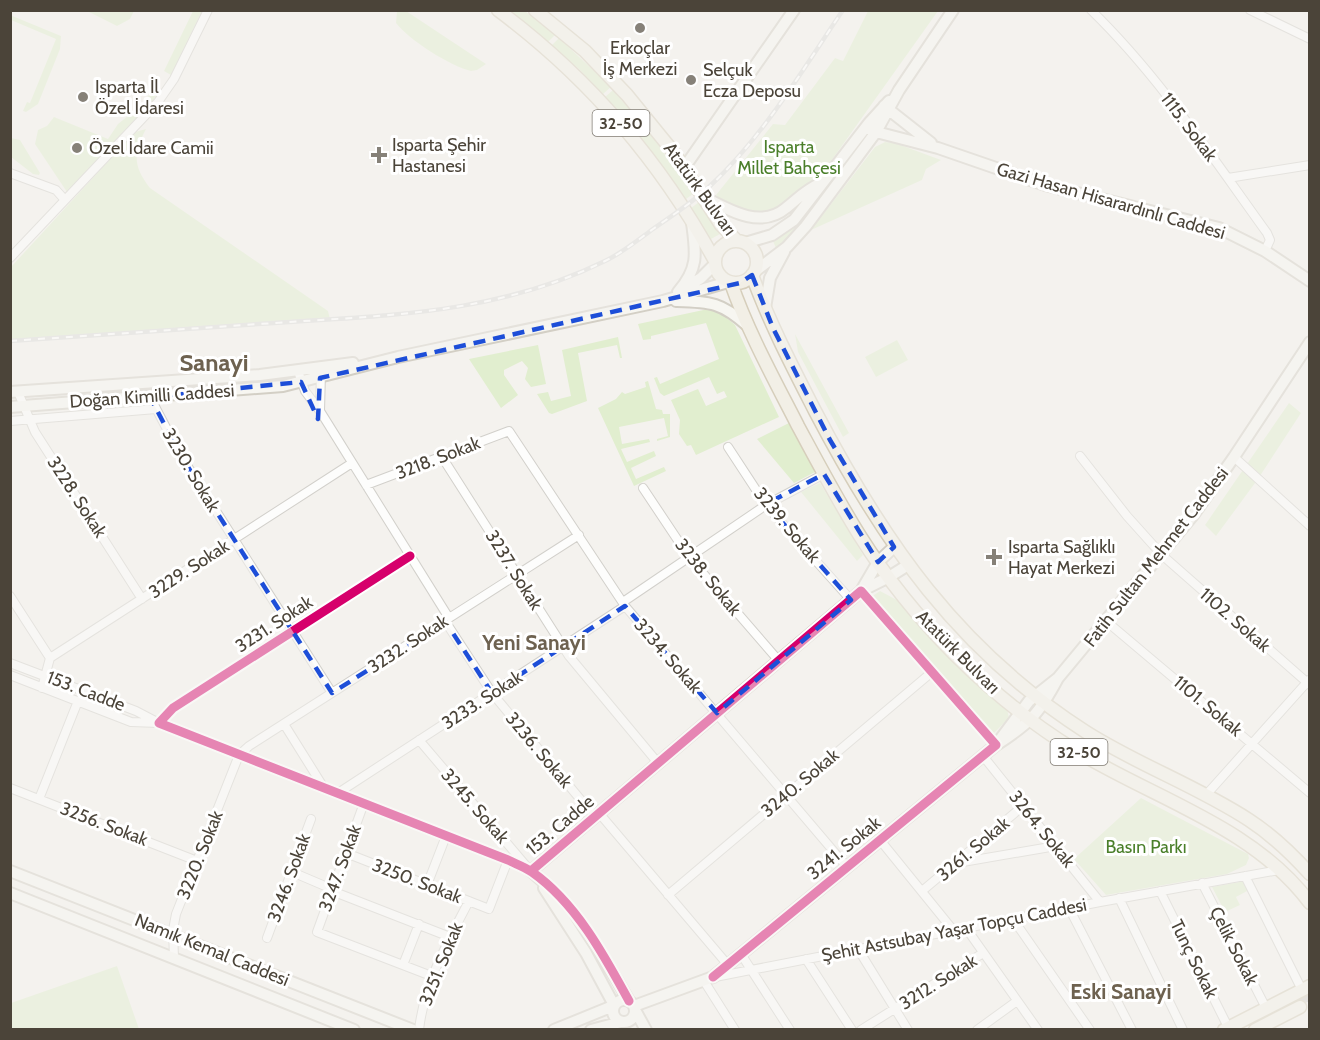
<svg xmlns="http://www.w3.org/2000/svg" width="1320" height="1040" font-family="Cabin,sans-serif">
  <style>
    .green { fill: #e1eecf }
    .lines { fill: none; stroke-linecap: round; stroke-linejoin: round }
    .primary-tunnel { stroke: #d2cfca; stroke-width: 12; stroke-dasharray: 12 6; stroke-linecap: butt }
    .street-casing { stroke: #d2d0cb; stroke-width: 10 }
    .secondary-casing { stroke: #d3cfc5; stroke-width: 14 }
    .primary-casing { stroke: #d6cebb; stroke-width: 15 }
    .street { stroke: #fdfdfc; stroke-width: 8 }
    .secondary { stroke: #f7f6f1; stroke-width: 10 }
    .primary { stroke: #f2efe6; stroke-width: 12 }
    .rail-casing { stroke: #dbdbda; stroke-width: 4.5 }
    .rail { stroke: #fff; stroke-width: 2; stroke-dasharray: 7; stroke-linecap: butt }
    .cycleway-casing { stroke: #fff; stroke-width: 13 }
    .cycleway { stroke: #d6006c; stroke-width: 9 }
    .marked { fill: none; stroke: #1d4ed8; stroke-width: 4.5; stroke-dasharray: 12 8; stroke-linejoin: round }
    .poi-dot { fill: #868178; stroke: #fff; stroke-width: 2 }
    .labels { text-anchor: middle; stroke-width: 6; stroke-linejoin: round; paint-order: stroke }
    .shield { fill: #fff; stroke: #817c74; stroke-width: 1.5 }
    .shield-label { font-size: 16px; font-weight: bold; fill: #4b4439 }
    .poi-label { font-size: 18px; fill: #4b4439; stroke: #fff; text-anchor: start }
    .street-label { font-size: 18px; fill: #4b4439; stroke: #fff }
    .park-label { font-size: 18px; fill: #4a7f2a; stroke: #fff }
    .quarter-label { font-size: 21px; font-weight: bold; fill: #6e6250; stroke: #fff }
    .district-label { font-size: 24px; font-weight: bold; fill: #6e6250; stroke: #fff }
  </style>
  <rect width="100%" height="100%" fill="#f4f2ee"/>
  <path class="green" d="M87 11H134L130 19 117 26Z
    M193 11H202L171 75 164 71Z
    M397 11H406L486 64 477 70 471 71C450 66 409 40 396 23Z
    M509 11H525L555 35 548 42Z
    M868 11H938L819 178 802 188 778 210 753 215 724 203 716 195 773 124 785 125 835 58 843 61Z
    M10 15 61 36 60 49 38 104 26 112 23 111 27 102 30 103 56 39 11 20Z
    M559 38 611 87 603 94 579 69 552 45Z
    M155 87 161 90 150 104 67 192 35 144 38 130 47 126 54 117 108 139 118 124 143 104Z
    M613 90 651 135 693 194 686 199 644 142 605 97Z
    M146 129C133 154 133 166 150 188L328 311 330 319 11 341V267L135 132Z
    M866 132 869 133 804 224 776 248 772 239Z
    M11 138 20 140 40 173 39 175 33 174 11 157Z
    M885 142 895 143 941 160 926 169 922 180 811 230 875 147Z
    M699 202 720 234 711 239 691 208Z
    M708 309 720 312 735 325 779 417 696 455 691 445 687 446 679 434 680 420 671 400 698 389 706 406 727 397 724 391 717 394 709 377 664 396 660 393 654 378 657 377 660 384 719 359 706 323 651 336V339L643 340 638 324Z
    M795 334 849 433 843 437 798 352Z
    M618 337 622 358H620L617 345 578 353 587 401 552 414 549 413 537 394 548 392 551 401 571 396 562 350Z
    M897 340 908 360 876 377 865 357Z
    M538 345 546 384 531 387 525 379 528 368 522 361 504 370V375L518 395 501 408 469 359Z
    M648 381 656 409 662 410 663 414H670V437L657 441V439L668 436 664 418 619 427 622 444 649 439 650 442 621 449 627 462 654 451 656 456 631 468 636 479 664 467 666 471 634 486 598 408 616 399 622 392 625 394 646 387 645 382Z
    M1289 403 1301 413 1258 479 1216 536 1205 525Z
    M789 423 815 472 794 483 757 439Z
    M820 483 863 555 857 561 801 492Z
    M880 591 897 600 1007 709 1009 718 993 734 871 597Z
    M1141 798 1248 854 1249 858 1246 865 1227 874 1106 895 1074 859Z
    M1245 881 1249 890 1236 897 1240 905 1225 912 1212 887Z
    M117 966 139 1029H11V1003Z"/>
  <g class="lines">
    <path class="primary-tunnel" d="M1297 1001 1310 994"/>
    <defs>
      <path id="street" d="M1091 10C1159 76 1212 157 1267 233L1270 240 1265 251
        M1250 10 1310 39
        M10 173 56 190 65 200
        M1228 178 1310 165
        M10 258 158 102 174 79 208 10
        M298 371 305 391 320 411 321 372
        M18 392 35 432 142 599
        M150 397 181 456 332 693
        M320 411 449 618
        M10 421 156 409
        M728 447 766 505 851 600
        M1080 456 1127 516 1162 555 1310 685
        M442 457 569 656 658 763
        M1234 457 1310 526
        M366 485 509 431 625 606 847 867
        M643 488 689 557 779 661
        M410 556 173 708 159 723 508 860 531 871
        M861 591 996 745
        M10 596 50 658
        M623 602 766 505 824 474
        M445 621 492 693 595 817
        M1106 621 1310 793
        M10 663 136 711 159 723 131 722 10 675
        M42 688 50 658 352 463
        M284 724 324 788
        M419 740 528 868
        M983 756 1100 902
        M10 788 197 861
        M338 793 625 606
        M1206 795 1309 680
        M39 799 78 701
        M364 803 317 932 434 977
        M599 813 728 965
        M880 840 953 930
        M346 853 489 909 508 860
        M957 863 1056 846
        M292 872 332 889
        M1245 876 1302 990
        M1202 883 1266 1008
        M427 885 446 836
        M332 891 450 937
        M922 891 1023 806
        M1160 891 1228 1027
        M668 895 932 672
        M1119 898 1183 1030
        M1069 908 1132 1030
        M1013 919 1090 1030
        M966 928 1038 1030
        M267 938 311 819
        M858 949 908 1030
        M741 954 790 1030
        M174 958 173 930 176 914 239 755 249 746 579 535
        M806 959 852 1030
        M403 965 419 924
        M715 977 1100 902 1279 870
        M704 981 735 1030
        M419 1030C424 984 448 941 469 901
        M861 1030 983 953
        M977 1030 1017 1001"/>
      <path id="secondary" d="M884 106 931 143
        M866 127 876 132 938 148 1045 185 1219 228 1265 251 1310 281
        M684 168 794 10
        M702 196C727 209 760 230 786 208 800 197 804 191 821 183
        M745 243 772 235 794 220 869 123 889 101
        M754 272 787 247 806 226 876 132 899 90 953 10
        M684 289 701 278 715 264
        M678 292C699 268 696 253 692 223
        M676 301C711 302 721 302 748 326
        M765 308 770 278 784 252
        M10 392 260 375 353 363
        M10 407 283 386 398 357 663 301 728 282
        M894 547 878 562 861 591 889 577 908 565
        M1058 678 1194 514 1234 457 1310 342
        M1058 678C1039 714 1030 723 996 745L1029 701Z
        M10 871 413 1030
        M531 871 861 591
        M531 871C574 907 602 953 629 1001
        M544 888 586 953 614 1005
        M10 893 354 1030
        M613 1011a11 11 0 1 1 22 0a11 11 0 1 1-22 0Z
        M634 1006 713 977 996 745
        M635 1010 646 1030
        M554 1030 613 1006
        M591 1030 621 1022"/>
      <path id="primary" d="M498 10C588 77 661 162 715 261
        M535 10 585 51 627 95 675 154 721 225 737 241
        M715 262a21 21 0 1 1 42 0a21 21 0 1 1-42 0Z
        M752 275C769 322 792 366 815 411 884 543 958 650 1086 732 1138 765 1197 786 1249 820 1272 835 1292 854 1310 874
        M731 283C748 332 774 379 798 426 818 463 838 501 860 536 913 620 989 697 1073 749 1152 798 1253 826 1310 903
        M1224 1030 1310 986
        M1255 1030 1300 1007"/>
    </defs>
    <use href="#street" class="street-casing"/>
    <use href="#secondary" class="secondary-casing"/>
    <use href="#primary" class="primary-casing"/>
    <use href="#street" class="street"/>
    <use href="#secondary" class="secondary"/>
    <use href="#primary" class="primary"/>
    <defs>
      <path id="rail" d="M10 341C98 335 186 329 274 323 391 315 497 314 605 261 622 253 638 240 653 229 673 215 693 202 710 186 763 137 803 69 843 10"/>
    </defs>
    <use href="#rail" class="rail-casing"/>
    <use href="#rail" class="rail"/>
    <defs>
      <path id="cycleway" d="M410 556 173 708 159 723 508 860C516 864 525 867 532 872 576 903 604 955 629 1001
        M531 871 861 591 996 745 713 977"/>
    </defs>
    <use href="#cycleway" class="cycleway-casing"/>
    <use href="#cycleway" class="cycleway"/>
  </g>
  <path d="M0 0H1320V1040H0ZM752 275 773 328 830 440 894 547 878 562 824 474 766 504 851 600 717 713 625 606 492 693 445 621 332 693 181 456 150 397 301 382 318 419 320 378 740 283Z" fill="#f4f2ee" fill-opacity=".55" fill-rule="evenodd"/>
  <path class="marked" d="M752 275 773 328 830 440 894 547 878 562 824 474 766 504 851 600 717 713 625 606 492 693 445 621 332 693 181 456 150 397 301 382 318 419 320 378 740 283Z"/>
  <g class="poi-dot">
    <circle cx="640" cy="28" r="6"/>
    <circle cx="691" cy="80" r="6"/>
    <circle cx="83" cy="97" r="6"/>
    <circle cx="77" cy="148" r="6"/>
    <path d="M376 146h6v6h6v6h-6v6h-6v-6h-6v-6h6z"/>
    <path d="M991 548h6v6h6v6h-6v6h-6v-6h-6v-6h6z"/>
  </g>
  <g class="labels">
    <g class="shield">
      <rect x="592.5" y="110" width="57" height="26" rx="4.5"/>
      <rect x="1050.5" y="739" width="57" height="26" rx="4.5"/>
    </g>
    <g class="shield-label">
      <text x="621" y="129">32-50</text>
      <text x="1079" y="758">32-50</text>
    </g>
    <g class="poi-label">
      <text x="640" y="54" text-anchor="middle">Erkoçlar<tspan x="640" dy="21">İş Merkezi</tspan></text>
      <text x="703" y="76">Selçuk<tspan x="703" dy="21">Ecza Deposu</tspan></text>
      <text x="95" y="93">Isparta İl<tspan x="95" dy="21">Özel İdaresi</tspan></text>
      <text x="392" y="151">Isparta Şehir<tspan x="392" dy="21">Hastanesi</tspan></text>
      <text x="89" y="154">Özel İdare Camii</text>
      <text x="1008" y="553">Isparta Sağlıklı<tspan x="1008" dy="21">Hayat Merkezi</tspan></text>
    </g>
    <g class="street-label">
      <text transform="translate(1189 127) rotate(53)" y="6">1115. Sokak</text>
      <text transform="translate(700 189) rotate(54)" y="6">Atatürk Bulvarı</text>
      <text transform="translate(1111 201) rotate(16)" y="6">Gazi Hasan Hisarardınlı Caddesi</text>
      <text transform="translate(152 396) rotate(-4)" y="6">Doğan Kimilli Caddesi</text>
      <text transform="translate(438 458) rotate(-21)" y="6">3218. Sokak</text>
      <text transform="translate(191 470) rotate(59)" y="6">3230. Sokak</text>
      <text transform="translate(77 497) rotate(57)" y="6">3228. Sokak</text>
      <text transform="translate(787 525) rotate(50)" y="6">3239. Sokak</text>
      <text transform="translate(1156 557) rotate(-52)" y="6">Fatih Sultan Mehmet Caddesi</text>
      <text transform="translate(189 569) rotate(-33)" y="6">3229. Sokak</text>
      <text transform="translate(514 570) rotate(58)" y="6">3237. Sokak</text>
      <text transform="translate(708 577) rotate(51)" y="6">3238. Sokak</text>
      <text transform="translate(1235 620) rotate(41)" y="6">1102. Sokak</text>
      <text transform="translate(274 624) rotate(-33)" y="6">3231. Sokak</text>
      <text transform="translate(408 644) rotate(-33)" y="6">3232. Sokak</text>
      <text transform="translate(958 652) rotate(45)" y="6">Atatürk Bulvarı</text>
      <text transform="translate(668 656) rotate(49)" y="6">3234. Sokak</text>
      <text transform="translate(86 691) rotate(21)" y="6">153. Cadde</text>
      <text transform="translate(482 700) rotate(-33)" y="6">3233. Sokak</text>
      <text transform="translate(1208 706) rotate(40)" y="6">1101. Sokak</text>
      <text transform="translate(539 750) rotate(50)" y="6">3236. Sokak</text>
      <text transform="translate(800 783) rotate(-40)" y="6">3240. Sokak</text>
      <text transform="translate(475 806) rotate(49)" y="6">3245. Sokak</text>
      <text transform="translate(104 824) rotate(21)" y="6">3256. Sokak</text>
      <text transform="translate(560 825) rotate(-40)" y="6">153. Cadde</text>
      <text transform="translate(1042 829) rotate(51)" y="6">3264. Sokak</text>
      <text transform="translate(844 848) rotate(-39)" y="6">3241. Sokak</text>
      <text transform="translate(973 849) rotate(-40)" y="6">3261. Sokak</text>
      <text transform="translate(200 855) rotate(-68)" y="6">3220. Sokak</text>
      <text transform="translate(340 868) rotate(-70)" y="6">3247. Sokak</text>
      <text transform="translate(289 878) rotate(-70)" y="6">3246. Sokak</text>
      <text transform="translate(417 881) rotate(21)" y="6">3250. Sokak</text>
      <text transform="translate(954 930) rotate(-11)" y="6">Şehit Astsubay Yaşar Topçu Caddesi</text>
      <text transform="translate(1234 946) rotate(63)" y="6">Çelik Sokak</text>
      <text transform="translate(212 950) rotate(22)" y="6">Namık Kemal Caddesi</text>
      <text transform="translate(1194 959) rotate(64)" y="6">Tunç Sokak</text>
      <text transform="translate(441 964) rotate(-68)" y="6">3251. Sokak</text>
      <text transform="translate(938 982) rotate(-32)" y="6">3212. Sokak</text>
    </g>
    <g class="park-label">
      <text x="789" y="153">Isparta<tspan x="789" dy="21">Millet Bahçesi</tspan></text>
      <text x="1146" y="853">Basın Parkı</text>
    </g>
    <g class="quarter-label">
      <text x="534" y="650">Yeni Sanayi</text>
      <text x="1121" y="999">Eski Sanayi</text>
    </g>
    <g class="district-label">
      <text x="214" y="371">Sanayi</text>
    </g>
  </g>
  <rect width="1320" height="1040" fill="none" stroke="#4b4439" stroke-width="24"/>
</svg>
